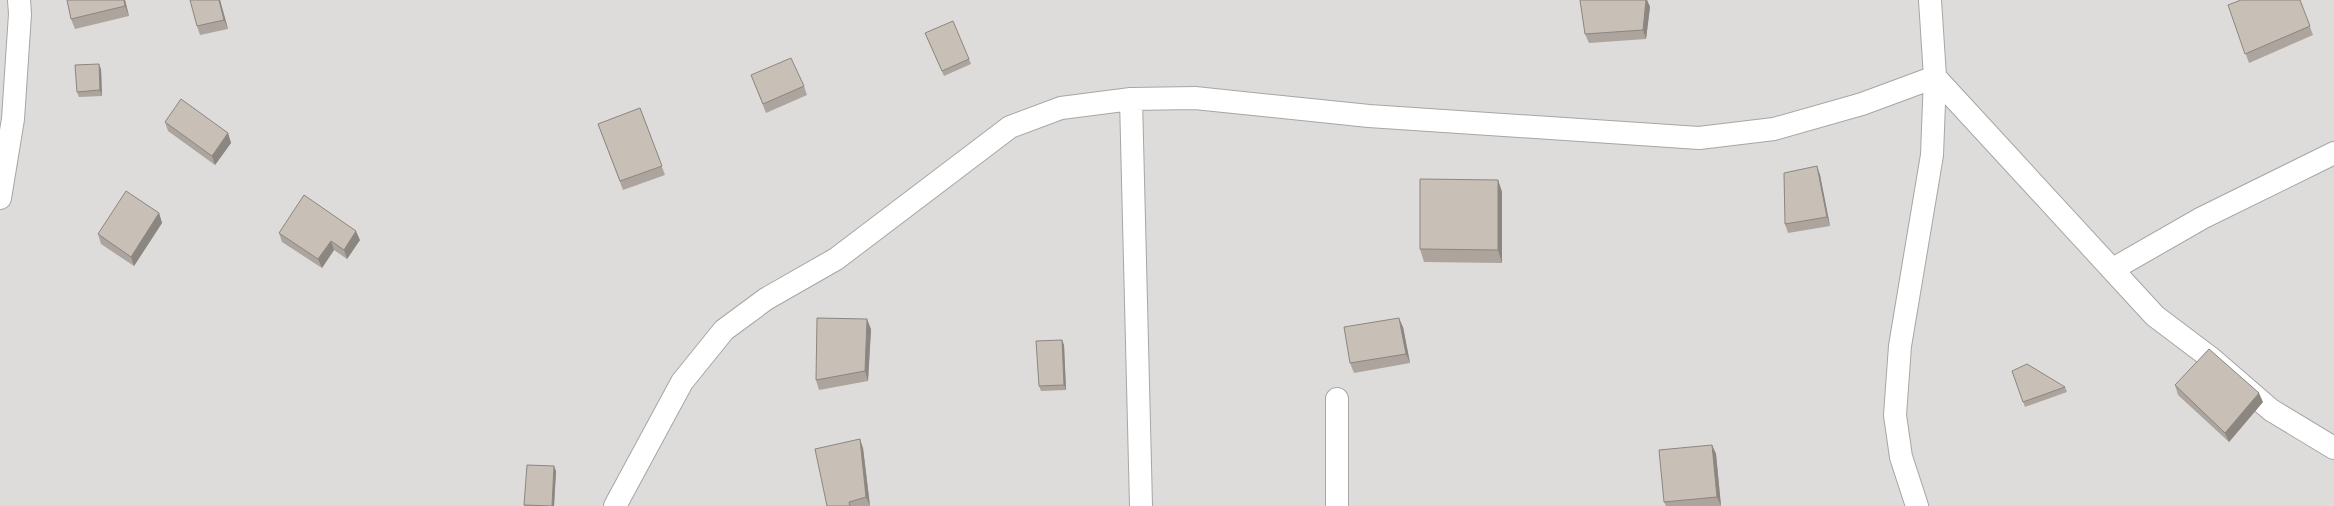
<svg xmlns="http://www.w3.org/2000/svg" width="2334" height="506" font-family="'Open Sans',sans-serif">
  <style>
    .residential { fill: #dddcdb }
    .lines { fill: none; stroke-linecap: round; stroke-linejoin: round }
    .minor-casing { stroke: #a6a6a6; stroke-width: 24 }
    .minor { stroke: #fff; stroke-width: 22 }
    .wall { fill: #aca49d }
    .shaded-wall { fill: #8c8680 }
    .building { fill: #c8bfb7; stroke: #8c8680 }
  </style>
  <rect width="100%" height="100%" fill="#f0ece4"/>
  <path class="residential" d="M0 0H2334V506H0Z"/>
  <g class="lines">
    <defs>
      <path id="minor" d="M1131 99 1141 506
        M0 198 13 119 20 14 19 0
        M2113 269 2202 218 2334 153
        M615 506 682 382 724 330 766 299 836 259 1010 127 1061 108 1131 99 1195 98 1369 116 1699 138 1774 129 1862 104 1935 77 2155 316 2212 359 2271 410 2334 448
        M1337 506V399
        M1917 506 1901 457 1895 415 1900 346 1932 155 1935 77 1930 0"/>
    </defs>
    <use href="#minor" class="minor-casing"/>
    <use href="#minor" class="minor"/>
  </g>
  <path class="wall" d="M67 0H125L129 16 75 29 71 19Z
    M220 0 228 29 200 35 197 26Z
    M1580 0H1647L1650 7 1646 39 1589 43 1585 34Z
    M2300 0 2313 35 2249 63 2228 5Z
    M925 33 969 59 971 64 944 76Z
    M101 69 102 96 79 97 77 92Z
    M751 75 804 86 807 95 766 113Z
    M640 108 665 175 623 190 598 124Z
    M165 122 228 133 231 143 215 165 168 131Z
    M1817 166 1820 175 1830 226 1788 233 1785 224Z
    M1498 180 1502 192V263L1424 262 1420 249Z
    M159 213 162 223 134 266 101 244 98 234Z
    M279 233 360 240 347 259 334 250 322 268 282 242Z
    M1403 327 1410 363 1354 373 1350 363Z
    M871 329 868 381 819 390 816 380Z
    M1062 340 1064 345 1066 390 1041 391 1039 386Z
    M2012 371 2065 387 2067 392 2025 407Z
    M2175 385 2263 402 2229 442 2178 395Z
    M1712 445 1716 454 1721 506H1666L1664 502Z
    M863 448 870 506H827Z
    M556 471 554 506H524V505Z"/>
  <path class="shaded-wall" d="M124 0H125L129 16 125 6Z
    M219 0H220L228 29 224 20Z
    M1646 0H1647L1650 7 1646 39 1643 30Z
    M99 64 101 69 102 96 100 90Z
    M228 133 231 143 215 165 212 156Z
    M1817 166 1820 175 1830 226 1827 217Z
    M1498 180 1502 192V263L1498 250Z
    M159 213 162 223 134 266 131 257Z
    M356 231 360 240 347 259 344 250Z
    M331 241 334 250 322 268 318 259Z
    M1399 318 1403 327 1410 363 1406 354Z
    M867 319 871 329 868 381 865 371Z
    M1062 340 1064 345 1066 390 1064 385Z
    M2259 393 2263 402 2229 442 2225 433Z
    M860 439 863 448 870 506 866 497Z
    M1712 445 1716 454 1721 506 1717 497Z
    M554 466 556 471 554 506H552Z"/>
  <path class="building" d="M67 0H124L125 6 71 19Z
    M190 0H219L224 20 197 26Z
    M1580 0H1646L1643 30 1585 34Z
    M2241 0H2300L2310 26 2245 54 2228 5Z
    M953 21 969 59 942 71 925 33Z
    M791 58 804 86 763 104 751 75Z
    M99 64 100 90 77 92 75 65Z
    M181 99 228 133 212 156 165 122Z
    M640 108 662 166 620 181 598 124Z
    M1817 166 1827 217 1785 224 1784 173Z
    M1420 179 1498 180V250L1420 249Z
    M126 191 159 213 131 257 98 234Z
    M304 195 356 231 344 250 331 241 318 259 279 233Z
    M817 318 867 319 865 371 816 380Z
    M1399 318 1406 354 1350 363 1344 327Z
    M1062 340 1064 385 1039 386 1036 341Z
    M2209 349 2259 393 2225 433 2175 385Z
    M2027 364 2065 387 2023 402 2012 371Z
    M860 439 866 497 849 502 850 506H827L815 449Z
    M1712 445 1717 497 1664 502 1659 450Z
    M527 465 554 466 552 506 524 505Z"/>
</svg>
